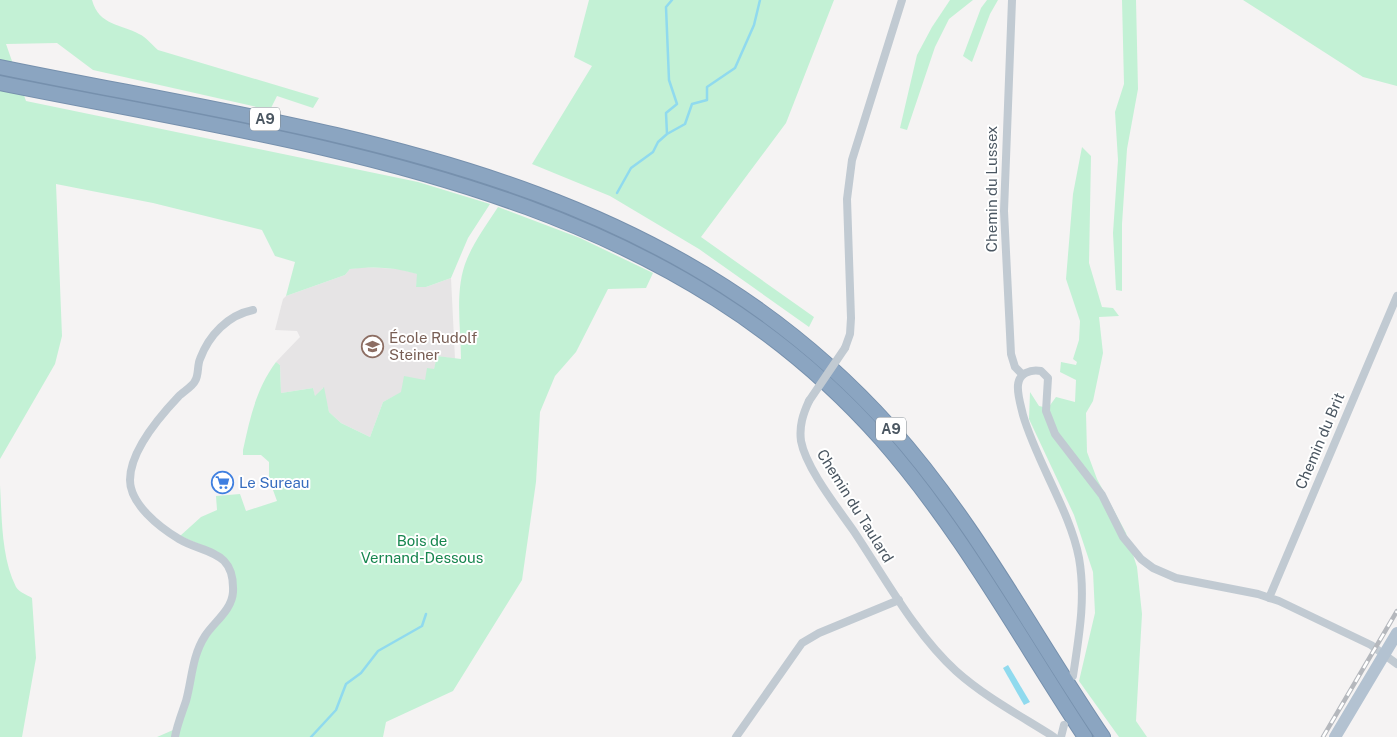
<svg xmlns="http://www.w3.org/2000/svg" width="1397" height="737" font-family="'Public Sans',sans-serif">
  <style>
    .education { fill: #e6e4e5 }
    .green { fill: #c3f1d5 }
    .water { fill: #90daee }
    .lines { fill: none; stroke-linecap: round; stroke-linejoin: round }
    .stream { stroke: #90daee; stroke-width: 2.5 }
    .motorway-casing { stroke: #7690ad; stroke-width: 16 }
    .minor { stroke: #c1cad2; stroke-width: 8 }
    .primary { stroke: #b3c2d1; stroke-width: 12 }
    .motorway { stroke: #8ba5c1; stroke-width: 14 }
    .rail-casing { stroke: #b5b8bd; stroke-width: 4.5 }
    .rail { stroke: #fff; stroke-width: 2.5; stroke-dasharray: 8; stroke-linecap: butt }
    .minor-bridge { stroke: #c1cad2; stroke-width: 8 }
    .labels { text-anchor: middle; stroke-width: 4; stroke-linejoin: round; paint-order: stroke }
    .shield { fill: #fff; stroke: #808990; stroke-width: 1 }
    .shield-label { font-size: 14px; font-weight: bold; fill: #4a5661 }
    .street-label { font-size: 15px; fill: #4a5661; stroke: #fff }
    .education-label { font-size: 15px; fill: #785e54; stroke: #fff; text-anchor: start }
    .shop-label { font-size: 15px; fill: #366cbe; stroke: #fff; text-anchor: start }
    .park-label { font-size: 15px; fill: #17864f; stroke: #fff }
  </style>
  <rect width="100%" height="100%" fill="#f5f3f3"/>
  <path class="education" d="M364 267 399 269 418 274 416 287H426L451 278 455 359 437 356 434 370 425 380 383 402 370 437 341 423 329 412 323 388 315 397 313 388 281 393 280 365 276 362 300 337 297 331 275 330 283 299 286 296 345 275 350 269Z"/>
  <path class="green" d="M0 0H92C99 26 122 24 139 34 146 37 152 45 158 50L319 98 313 108 277 96 270 110 93 70 57 43 6 44 26 101 418 182 490 204 468 238 451 278 426 287H416L417 274C395 267 373 266 350 269L345 275 286 296 295 262 275 256 262 230 153 203 56 184 62 336 55 364 0 459Z
    M589 0H834L786 123 701 237 814 317 809 327 699 249 610 196 532 164 592 66 574 57Z
    M950 0H973L949 19 935 47 907 130 900 128 917 55 932 27Z
    M987 0H998L990 14 972 62 963 56 981 8Z
    M1122 0H1136L1138 89 1127 149 1122 224V291L1116 290 1113 233 1118 160 1115 112 1124 84Z
    M1243 0H1397V86L1363 77Z
    M1082 147 1091 156 1089 263 1102 307 1113 308 1119 316 1099 317 1103 353 1093 401 1086 413 1087 452 1097 479 1126 533 1137 567 1142 614 1136 721 1147 737H1119L1079 681 1095 613 1093 572 1074 515 1029 419 1030 392 1039 406 1048 408 1056 397 1075 402 1076 380 1060 372 1061 362 1076 365 1077 362 1073 359 1079 340 1080 321 1066 279 1073 194Z
    M498 207 580 238 653 273 646 288 608 289 576 352 555 376 540 412 536 482 522 580 453 691 386 722 383 737H157L180 727 202 646 230 608 229 564 218 552 180 536 201 517 217 510 216 496 240 494 246 511 277 501 269 479V462L261 455H243V450C250 418 256 389 276 362L280 365 281 393 313 388 315 396 324 387 329 412 341 423 370 437 383 402 401 392 404 376 425 380 427 368 434 369 437 356 461 359C461 328 454 289 467 259 475 240 487 224 498 207Z
    M0 485C2 517 1 557 16 587 19 592 27 595 32 598L36 658 22 737H0Z"/>
  <path class="water" d="M1008 665 1030 702 1024 705 1003 668Z"/>
  <g class="lines">
    <path class="stream" d="M667 134 666 113 677 104 669 80 666 7 672 0
      M617 193 631 168 653 152 658 142 667 134 685 124 692 104 707 100V87L735 68 754 25 760 0
      M311 737 336 710 346 684 361 673 378 651 422 626 426 614"/>
    <defs>
      <path id="motorway" d="M0 67C325 134 655 165 891 428 975 522 1033 634 1103 737
        M0 83C316 147 654 183 881 439 961 530 1019 637 1085 737"/>
    </defs>
    <use href="#motorway" class="motorway-casing"/>
    <path class="minor" d="M1012 0 1004 211 1011 354 1015 367 1023 375
      M845 348 850 334 851 318 847 199 852 160 902 0
      M809 401C803 414 799 426 801 441 806 468 837 507 853 530 884 576 915 634 956 671 985 697 1021 716 1054 737
      M1269 598 1397 296
      M1073 676C1079 636 1086 598 1079 558 1070 511 1037 463 1023 415 1021 406 1017 394 1018 385 1019 373 1031 369 1041 371L1048 378 1046 411 1055 434 1102 495 1123 537 1141 559 1153 568 1176 578 1258 594 1279 601 1371 645 1397 664
      M175 737C177 725 182 713 186 701 192 679 192 656 205 636 214 622 232 610 233 592 235 549 204 554 179 539 159 527 130 504 130 480 130 451 160 416 179 396 183 392 193 386 195 381 199 375 197 366 200 359 209 335 228 315 253 310
      M736 737 802 643 819 633 899 600
      M1061 737 1064 725"/>
    <path class="primary" d="M1335 737 1397 633"/>
    <use href="#motorway" class="motorway"/>
    <defs>
      <path id="rail" d="M1323 737 1397 611"/>
    </defs>
    <use href="#rail" class="rail-casing"/>
    <use href="#rail" class="rail"/>
    <path class="minor-bridge" d="M809 401 845 348"/>
  </g>
  <defs>
    <symbol id="school-ring" viewBox="-11 -11 22 22"><circle r="9.5" fill="#fff" stroke="#8d6e63" stroke-width="1.5"/><path d="M0-5L7-2L0 1L-7-2ZM-4 1L0 2.5L4 1V4Q0 6-4 4Z" fill="#8d6e63"/></symbol>
    <symbol id="supermarket-ring" viewBox="-11 -11 22 22"><circle r="9.5" fill="#fff" stroke="#3f7fe0" stroke-width="1.5"/><path d="M-6-5.5h2.5l.6 2H6L4.5 2H-2.5L-4.4-4H-6ZM-1.5 3.2a1.3 1.3 0 1 0 .1 0ZM3 3.2a1.3 1.3 0 1 0 .1 0Z" fill="#3f7fe0"/></symbol>
  </defs>
  <g fill-rule="evenodd">
    <use href="#school-ring" x="360" y="334" width="25" height="25"/>
    <use href="#supermarket-ring" x="210" y="470" width="25" height="25"/>
  </g>
  <g class="labels">
    <g class="shield">
      <rect x="250" y="107.5" width="30" height="23" rx="4"/>
      <rect x="876" y="417.5" width="30" height="23" rx="4"/>
    </g>
    <g class="shield-label">
      <text x="265" y="124">A9</text>
      <text x="891" y="434">A9</text>
    </g>
    <g class="street-label">
      <text transform="translate(992 189) rotate(-90)" y="5">Chemin du Lussex</text>
      <text transform="translate(1320 441) rotate(-67)" y="5">Chemin du Brit</text>
      <text transform="translate(855 506) rotate(58)" y="5">Chemin du Taulard</text>
    </g>
    <g class="education-label">
      <text x="389" y="343">École Rudolf<tspan x="389" dy="17">Steiner</tspan></text>
    </g>
    <g class="shop-label">
      <text x="239" y="488">Le Sureau</text>
    </g>
    <g class="park-label">
      <text x="422" y="546">Bois de<tspan x="422" dy="17">Vernand-Dessous</tspan></text>
    </g>
  </g>
</svg>
